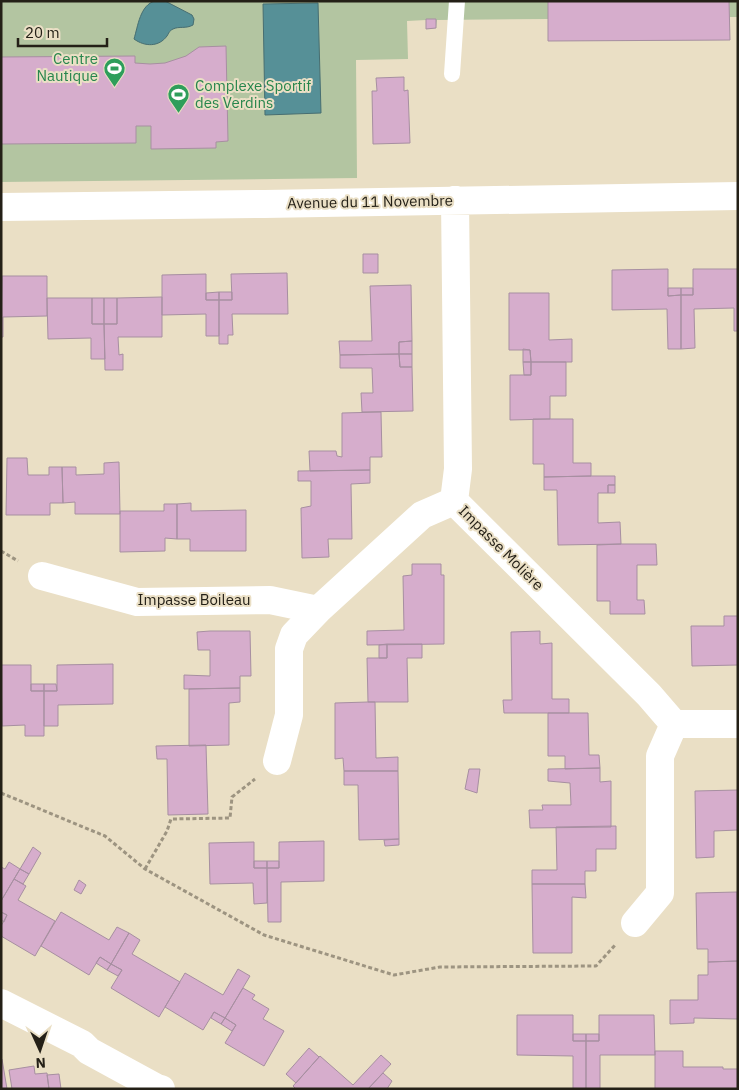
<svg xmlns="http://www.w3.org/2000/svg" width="739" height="1090" font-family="'IBM Plex Sans',sans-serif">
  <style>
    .green { fill: #b3c5a1 }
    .water { fill: #569097; stroke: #476e71 }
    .building { fill: #d6adcc; stroke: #a78fa1 }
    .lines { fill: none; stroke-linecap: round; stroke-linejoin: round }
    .path { stroke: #9d9481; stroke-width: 3; stroke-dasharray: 4 2.5; stroke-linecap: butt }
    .lane { stroke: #fff; stroke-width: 16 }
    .street { stroke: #fff; stroke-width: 28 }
    .labels { text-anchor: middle; stroke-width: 4; stroke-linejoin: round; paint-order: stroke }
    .leisure-label { font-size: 15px; fill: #27864d; stroke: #eadfc5; text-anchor: end }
    .street-label { font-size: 15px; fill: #242017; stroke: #eadfc5 }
  </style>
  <rect width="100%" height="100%" fill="#eadfc5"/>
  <path class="green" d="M1 1H738V17H730V40L548 41V19L437 20 436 28 426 29V20L407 21 408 59 356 60 357 178 1 182Z"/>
  <path class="water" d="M155 1H165L192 15 194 19 193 25C186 29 179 26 173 29 169 31 169 33 167 36 159 47 145 47 134 39 138 26 140 5 155 1Z
    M318 3 321 113 265 115 263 4Z"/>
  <path class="building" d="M548 1H729L730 40 548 41Z
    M426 19H436V28L426 29Z
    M226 46 228 141 216 142V148L151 149V126H136V143L1 144V57L135 56V63L150 64 165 63 186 56 199 47Z
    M404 77V91L408 90 410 143 373 144 372 91H377L376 78Z
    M363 254H378V273H363Z
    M668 269V296L681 295V349H668L667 309 612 310V270Z
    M693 269H738V331H734V308L694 309 695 348 681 349V295H693Z
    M287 273 288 314H232L233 335H228V344H219V300H232L231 274Z
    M206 274V300H219V336H206V314L162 315V275Z
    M2 276H47V316L3 317V337H1Z
    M411 285 412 341 399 342V354L340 355 339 341H372L370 286Z
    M668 288H681V295L668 296Z
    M681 288H693V295H681Z
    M219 292V300H206V293Z
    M219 292H232V300H219Z
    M509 293H549V340L572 339V362H531L530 350H509Z
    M162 297V337H118L119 355 123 354V370H105L104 324H117V298Z
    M47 298H92V324H104L105 359H91V338L48 339Z
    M92 298H104V324H92Z
    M104 298H117V324H104Z
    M412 341V354H399V342Z
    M523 349 530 350 531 362H523Z
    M399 354 400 367H412L413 411 362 412 361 393H373L372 368H340V355Z
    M399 354H412V367H400Z
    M523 362H531V375H524Z
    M531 362H566V396H550V419L510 420V375H531Z
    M381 412 382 457H370V470L310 471 309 451H336L337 456 342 457V413Z
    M533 419H573V463H591V476L544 477V464H533Z
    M7 458H27L28 475H49V467H62L63 503H50V515H6Z
    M119 462 120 514H75V502L63 503 62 467H76V475L104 474V463Z
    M370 470V483L351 484 352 539H328L329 557 302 558 301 508 311 506V481H298V471Z
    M591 476H615V485H608V493H598V523L620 522 621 544 558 545 557 490H544V477Z
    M608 485H615V493H608Z
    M191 503V511L246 510V551H190V539H177V504Z
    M164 504H177V539L165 538V551L120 552V511H164Z
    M621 544H656L657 565H637V600H644L645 614H610V601H597V545Z
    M412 564H441V575H444V644L367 645V631L404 630 403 576 412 575Z
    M724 616H738V665L692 666 691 626H724Z
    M210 631H250L251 676H240V688L184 689V675L210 676V650H198L197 632Z
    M540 631V644L552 643V699H569V713H504L503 700H512L511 632Z
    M387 644H422V658H407L408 702H368L367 658H387Z
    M387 644V658H379V645Z
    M113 664V704L58 705V726H44V691H57V665Z
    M1 665H31V691H44V736H25V725L2 726Z
    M31 684H44V691H31Z
    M44 684H56L57 691H44Z
    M240 688V702L229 703V745L189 746V689Z
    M368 702H375L376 758 398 757V771H344L343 758 335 759V703Z
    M548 713H588L589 755H599L600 768 565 769V756H548Z
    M206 745 208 814 168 815 167 759H157L156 746Z
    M600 768V782L611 781V827L530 828 529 810H543L542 805H571L570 783 548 781V769Z
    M469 769H480L477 793 465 789Z
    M344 771H398L399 839 359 840 358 785H344Z
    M738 790V830L714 831V857L696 858 695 791Z
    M616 826V849H596V871H585V884H532V870H557L556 827Z
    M399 839V845L385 846 384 840Z
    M324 841V881L281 882V922H268L267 868H279V842Z
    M254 842V868H267V903L254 904 253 883 210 884 209 843Z
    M33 847 41 853 29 874 20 869Z
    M254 861H267V868H254Z
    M267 861H279V868H267Z
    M9 862 20 869 1 901V867L5 869Z
    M20 869 29 874 23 884 14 879Z
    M14 879 26 886 18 900 55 921 35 956 1 936V926L7 915 1 912V901Z
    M79 880 86 885 81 894 74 890Z
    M532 884H585L586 898 572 897V953H533Z
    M737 892 738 961 708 962V949H697L696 893Z
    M1 912 7 915 4 922 1 920Z
    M61 912 109 940 117 927 129 933 111 964 100 957 89 975 41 946Z
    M129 933 140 940 132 954 180 982 159 1017 111 988 122 970 111 964Z
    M100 957 111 964 107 970 96 963Z
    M738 961V1019L694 1018V1023L670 1024V1000H698V975H708V962Z
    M111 964 122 970 118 976 107 970Z
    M238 969 250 976 225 1018 214 1012 203 1030 165 1007 185 973 223 995Z
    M243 988 255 995 252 999 269 1009 263 1019 284 1031 264 1066 225 1043 236 1025 225 1018Z
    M214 1012 225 1018 221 1024 211 1018Z
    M517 1015H573V1041H586V1089H573V1056L517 1055Z
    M599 1015H654L655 1055H600V1089H586V1041H599Z
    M225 1018 236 1025 232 1031 221 1024Z
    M573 1034H586V1041H573Z
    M586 1034H599V1041H586Z
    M309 1048 319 1057 296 1083 286 1074Z
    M655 1051H683V1067H723V1069H738V1089H655Z
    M381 1055 391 1064 368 1089H296L293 1086 320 1056 353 1085Z
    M1 1059H2L7 1089H1Z
    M34 1066 35 1074 47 1073 49 1089H12L9 1070Z
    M383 1073 392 1081 387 1089H368Z
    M59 1074 61 1089H49L47 1075Z"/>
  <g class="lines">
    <path class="path" d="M1 551 18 561
      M1 793 105 836 145 869 264 935 394 975 440 967 596 966 616 944
      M145 869 167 831 171 819 230 818 232 797 255 779"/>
    <path class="lane" d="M452 74 457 1"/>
    <path class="street" d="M455 200 458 469 454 501 649 695 674 724H738
      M1 207 264 204 738 196
      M42 576 137 602 270 600 318 610 422 515 454 501
      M277 761 289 715V649L294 635 318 610
      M635 923 660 893V756L674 724
      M1 1003 82 1044 89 1051 157 1088 161 1089"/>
  </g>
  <defs>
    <symbol id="stadium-pin" viewBox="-11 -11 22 30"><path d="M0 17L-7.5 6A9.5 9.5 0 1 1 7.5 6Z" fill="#2e9e5b" stroke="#eadfc5"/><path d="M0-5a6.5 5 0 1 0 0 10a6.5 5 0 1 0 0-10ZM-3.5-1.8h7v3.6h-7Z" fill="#fff"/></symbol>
  </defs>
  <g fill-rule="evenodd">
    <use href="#stadium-pin" x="102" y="56" width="25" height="34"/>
    <use href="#stadium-pin" x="166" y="82" width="25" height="34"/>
  </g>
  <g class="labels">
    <g class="leisure-label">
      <text x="98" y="64">Centre<tspan x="98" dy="17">Nautique</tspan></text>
      <text x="195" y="91" text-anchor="start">Complexe Sportif<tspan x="195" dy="17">des Verdins</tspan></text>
    </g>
    <g class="street-label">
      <text transform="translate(370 202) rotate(-1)" y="5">Avenue du 11 Novembre</text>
      <text transform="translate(501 548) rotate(45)" y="5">Impasse Molière</text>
      <text x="194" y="605">Impasse Boileau</text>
    </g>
  </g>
  <rect width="739" height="1090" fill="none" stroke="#242017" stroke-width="5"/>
  <g transform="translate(40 1050) rotate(177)" stroke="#eadfc5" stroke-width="4" paint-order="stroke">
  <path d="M0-4L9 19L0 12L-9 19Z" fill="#242017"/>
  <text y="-8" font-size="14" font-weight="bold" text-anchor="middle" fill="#242017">N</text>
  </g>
  <path d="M18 38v8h89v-8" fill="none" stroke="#242017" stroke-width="2.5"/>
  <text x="25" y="38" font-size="15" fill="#242017" stroke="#eadfc5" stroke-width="4" paint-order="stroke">20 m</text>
</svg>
